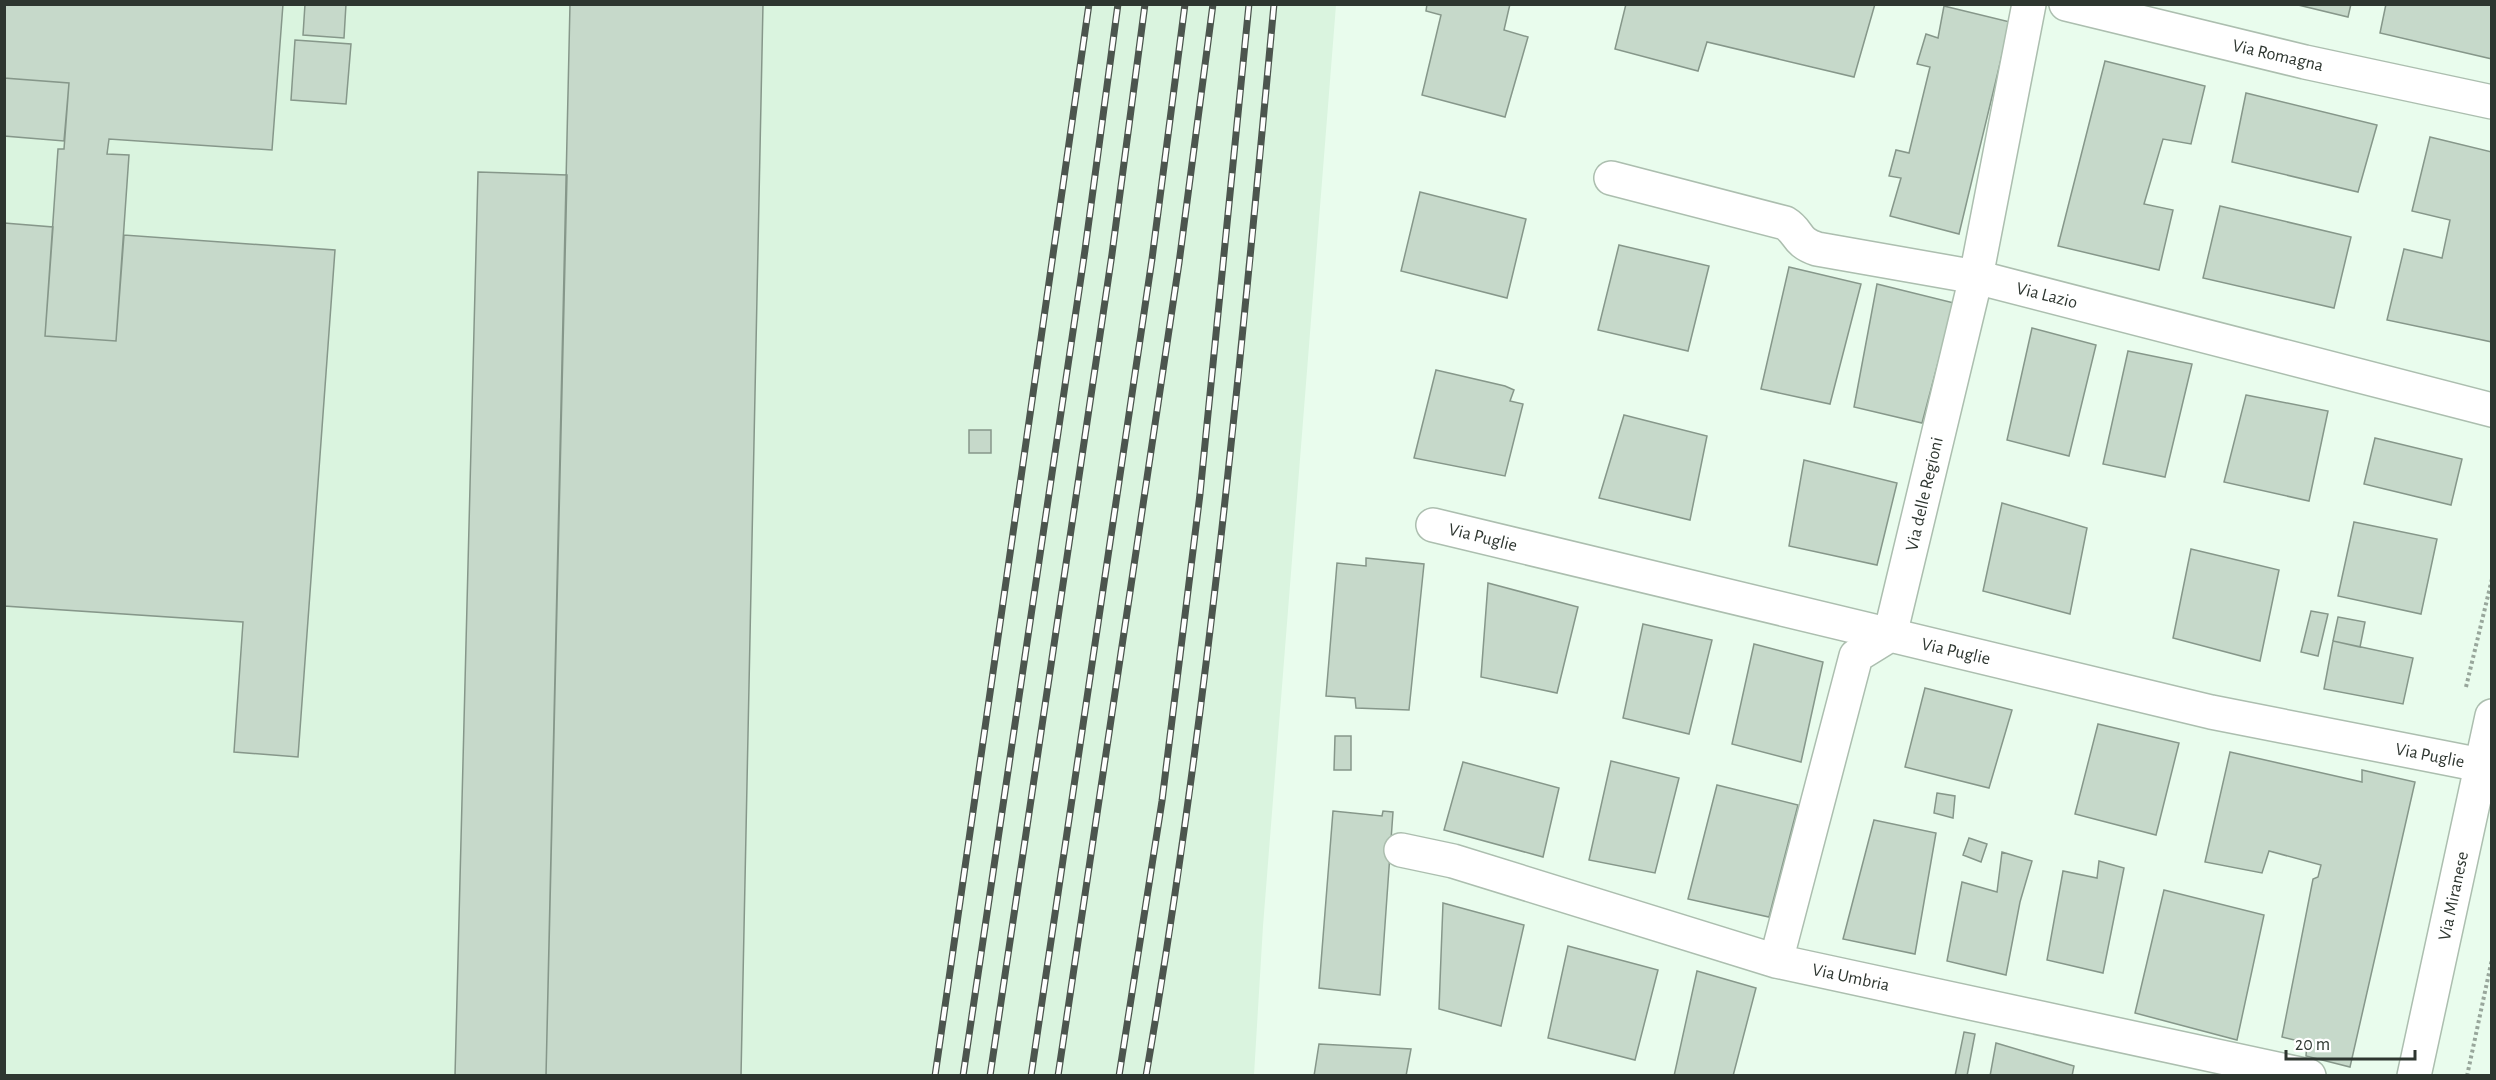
<svg xmlns="http://www.w3.org/2000/svg" width="2496" height="1080" font-family="'Alegreya Sans',sans-serif">
  <style>
    .built { fill: #daf4df }
    .building { fill: #c6d9ca; stroke: #86978a; stroke-width: 1.5 }
    .lines { fill: none; stroke-linecap: round; stroke-linejoin: round }
    .minor-casing { stroke: #acbeaf; stroke-width: 36 }
    .tertiary-casing { stroke: #acbeaf; stroke-width: 36 }
    .path { stroke: #98a69b; stroke-width: 4; stroke-dasharray: 3 3; stroke-linecap: butt }
    .minor { stroke: #fff; stroke-width: 33 }
    .tertiary { stroke: #fff; stroke-width: 33 }
    .rail-casing { stroke: #4c554e; stroke-width: 7 }
    .rail { stroke: #fff; stroke-width: 4.5; stroke-dasharray: 14; stroke-linecap: butt }
    .labels { text-anchor: middle; stroke-width: 4.5; stroke-linejoin: round; paint-order: stroke }
    .street-label { font-size: 18px; fill: #2e3630; stroke: #fff }
  </style>
  <rect width="100%" height="100%" fill="#e9fced"/>
  <path class="built" d="M5 5H1336L1263 926 1254 1075 5 1076Z"/>
  <path class="building" d="M4 4H283L272 150 109 139 107 154 129 155 116 341 45 336 58 149H64L69 83 4 78Z
    M305 4H346L344 38 303 35Z
    M570 4H763L741 1076H546Z
    M1427 4H1510L1504 30 1528 37 1505 117 1422 95 1441 15 1426 11Z
    M1626 4H1875L1854 77 1707 42 1698 71 1615 49Z
    M2294 4H2351L2348 17Z
    M2386 4H2492V59L2380 33Z
    M1944 6 2010 22 1959 234 1890 216 1901 178 1889 176 1896 150 1909 153 1930 67 1917 64 1926 34 1938 38Z
    M295 40 351 44 346 104 291 100Z
    M2105 61 2205 86 2191 144 2163 139 2144 204 2173 210 2159 270 2058 246Z
    M4 78 69 83 64 141 4 136Z
    M2246 93 2377 125 2358 192 2232 162Z
    M2430 137 2492 152V342L2387 320 2404 249 2442 258 2450 220 2412 211Z
    M478 172 567 175 546 1076H455Z
    M1420 192 1526 219 1507 298 1401 271Z
    M2220 206 2351 237 2334 308 2203 278Z
    M4 223 53 227 45 336 116 341 124 235 335 250 298 757 234 752 243 622 4 606Z
    M1619 245 1709 266 1688 351 1598 330Z
    M1789 267 1861 284 1830 404 1761 389Z
    M1877 284 1954 303 1922 423 1854 407Z
    M2032 328 2096 345 2069 456 2007 440Z
    M2128 351 2192 364 2165 477 2103 464Z
    M1436 370 1505 386 1514 390 1510 401 1523 404 1505 476 1414 458Z
    M2246 395 2328 411 2309 501 2224 482Z
    M1624 415 1707 436 1690 520 1599 498Z
    M969 430H991V453H969Z
    M2375 438 2462 459 2451 505 2364 484Z
    M1804 460 1897 483 1877 565 1789 546Z
    M2002 503 2087 528 2070 614 1983 591Z
    M2354 522 2437 539 2421 614 2338 596Z
    M2191 549 2279 570 2260 661 2173 638Z
    M1366 558 1424 564 1409 710 1356 708 1355 698 1326 696 1337 563 1366 566Z
    M1488 583 1578 607 1557 693 1481 677Z
    M2311 611 2328 614 2318 656 2301 652Z
    M2338 617 2365 622 2360 647 2333 641Z
    M1643 624 1712 640 1689 734 1623 718Z
    M2333 641 2413 658 2403 704 2324 689Z
    M1754 644 1823 662 1801 762 1732 744Z
    M1925 688 2012 710 1989 788 1905 767Z
    M2098 724 2179 743 2156 835 2075 814Z
    M1335 736H1351V770H1334Z
    M2230 752 2362 782V770L2415 782 2350 1067 2306 1056 2307 1043 2282 1037 2313 879 2318 877 2321 865 2269 851 2262 873 2205 862Z
    M1611 761 1679 778 1655 873 1589 860Z
    M1463 762 1559 788 1543 857 1444 830Z
    M1717 785 1798 805 1769 917 1688 899Z
    M1937 793 1955 796 1953 818 1934 813Z
    M1333 811 1382 816 1383 811 1393 812 1380 995 1319 988Z
    M1874 820 1936 833 1915 954 1843 939Z
    M1969 838 1987 844 1981 862 1963 855Z
    M2002 852 2032 861 2020 902 2006 975 1947 961 1962 882 1997 892Z
    M2099 861 2124 868 2103 973 2047 960 2063 871 2097 878Z
    M2164 890 2264 915 2237 1040 2135 1013Z
    M1443 903 1524 925 1501 1026 1439 1009Z
    M1568 946 1658 970 1635 1060 1548 1038Z
    M1697 971 1756 988 1733 1076H1674Z
    M1964 1032 1975 1034 1967 1076H1955Z
    M1996 1043 2074 1066 2072 1076H1990Z
    M1319 1044 1411 1049 1406 1076H1314Z"/>
  <g class="lines">
    <defs>
      <path id="minor" d="M2066 4 2305 62 2492 102
        M1611 178 1785 223C1800 232 1795 242 1817 249L1976 277 2492 410
        M1433 525 2211 712 2481 765
        M1401 850 1453 861 1776 961 2309 1076
        M1776 961 1856 656 1890 635 1976 277 2029 4"/>
      <path id="tertiary" d="M2414 1076 2492 716"/>
    </defs>
    <use href="#minor" class="minor-casing"/>
    <use href="#tertiary" class="tertiary-casing"/>
    <path class="path" d="M2466 687 2492 579
      M2467 1076 2492 959"/>
    <use href="#minor" class="minor"/>
    <use href="#tertiary" class="tertiary"/>
    <defs>
      <path id="rail" d="M935 1076 1089 4
        M963 1076 1085 250 1118 4
        M990 1076 1112 254 1145 4
        M1031 1076 1152 259 1185 4
        M1058 1076 1179 263 1213 4
        M1119 1076 1162 801 1200 494 1249 4
        M1146 1076C1207 721 1241 362 1274 4"/>
    </defs>
    <use href="#rail" class="rail-casing"/>
    <use href="#rail" class="rail"/>
  </g>
  <g class="labels">
    <g class="street-label">
      <text transform="translate(2278 55) rotate(13)" y="6">Via Romagna</text>
      <text transform="translate(2047 295) rotate(14)" y="6">Via Lazio</text>
      <text transform="translate(1924 494) rotate(-77)" y="6">Via delle Regioni</text>
      <text transform="translate(1483 537) rotate(14)" y="6">Via Puglie</text>
      <text transform="translate(1956 651) rotate(13)" y="6">Via Puglie</text>
      <text transform="translate(2430 755) rotate(11)" y="6">Via Puglie</text>
      <text transform="translate(2453 896) rotate(-78)" y="6">Via Miranese</text>
      <text transform="translate(1851 977) rotate(12)" y="6">Via Umbria</text>
    </g>
  </g>
  <rect width="2496" height="1080" fill="none" stroke="#2e3630" stroke-width="12"/>
  <path d="M2286 1050v9h129v-9" fill="none" stroke="#2e3630" stroke-width="3"/>
  <text x="2295" y="1050" font-size="18" fill="#2e3630" stroke="#ffffff" stroke-width="4.5" paint-order="stroke">20 m</text>
</svg>
